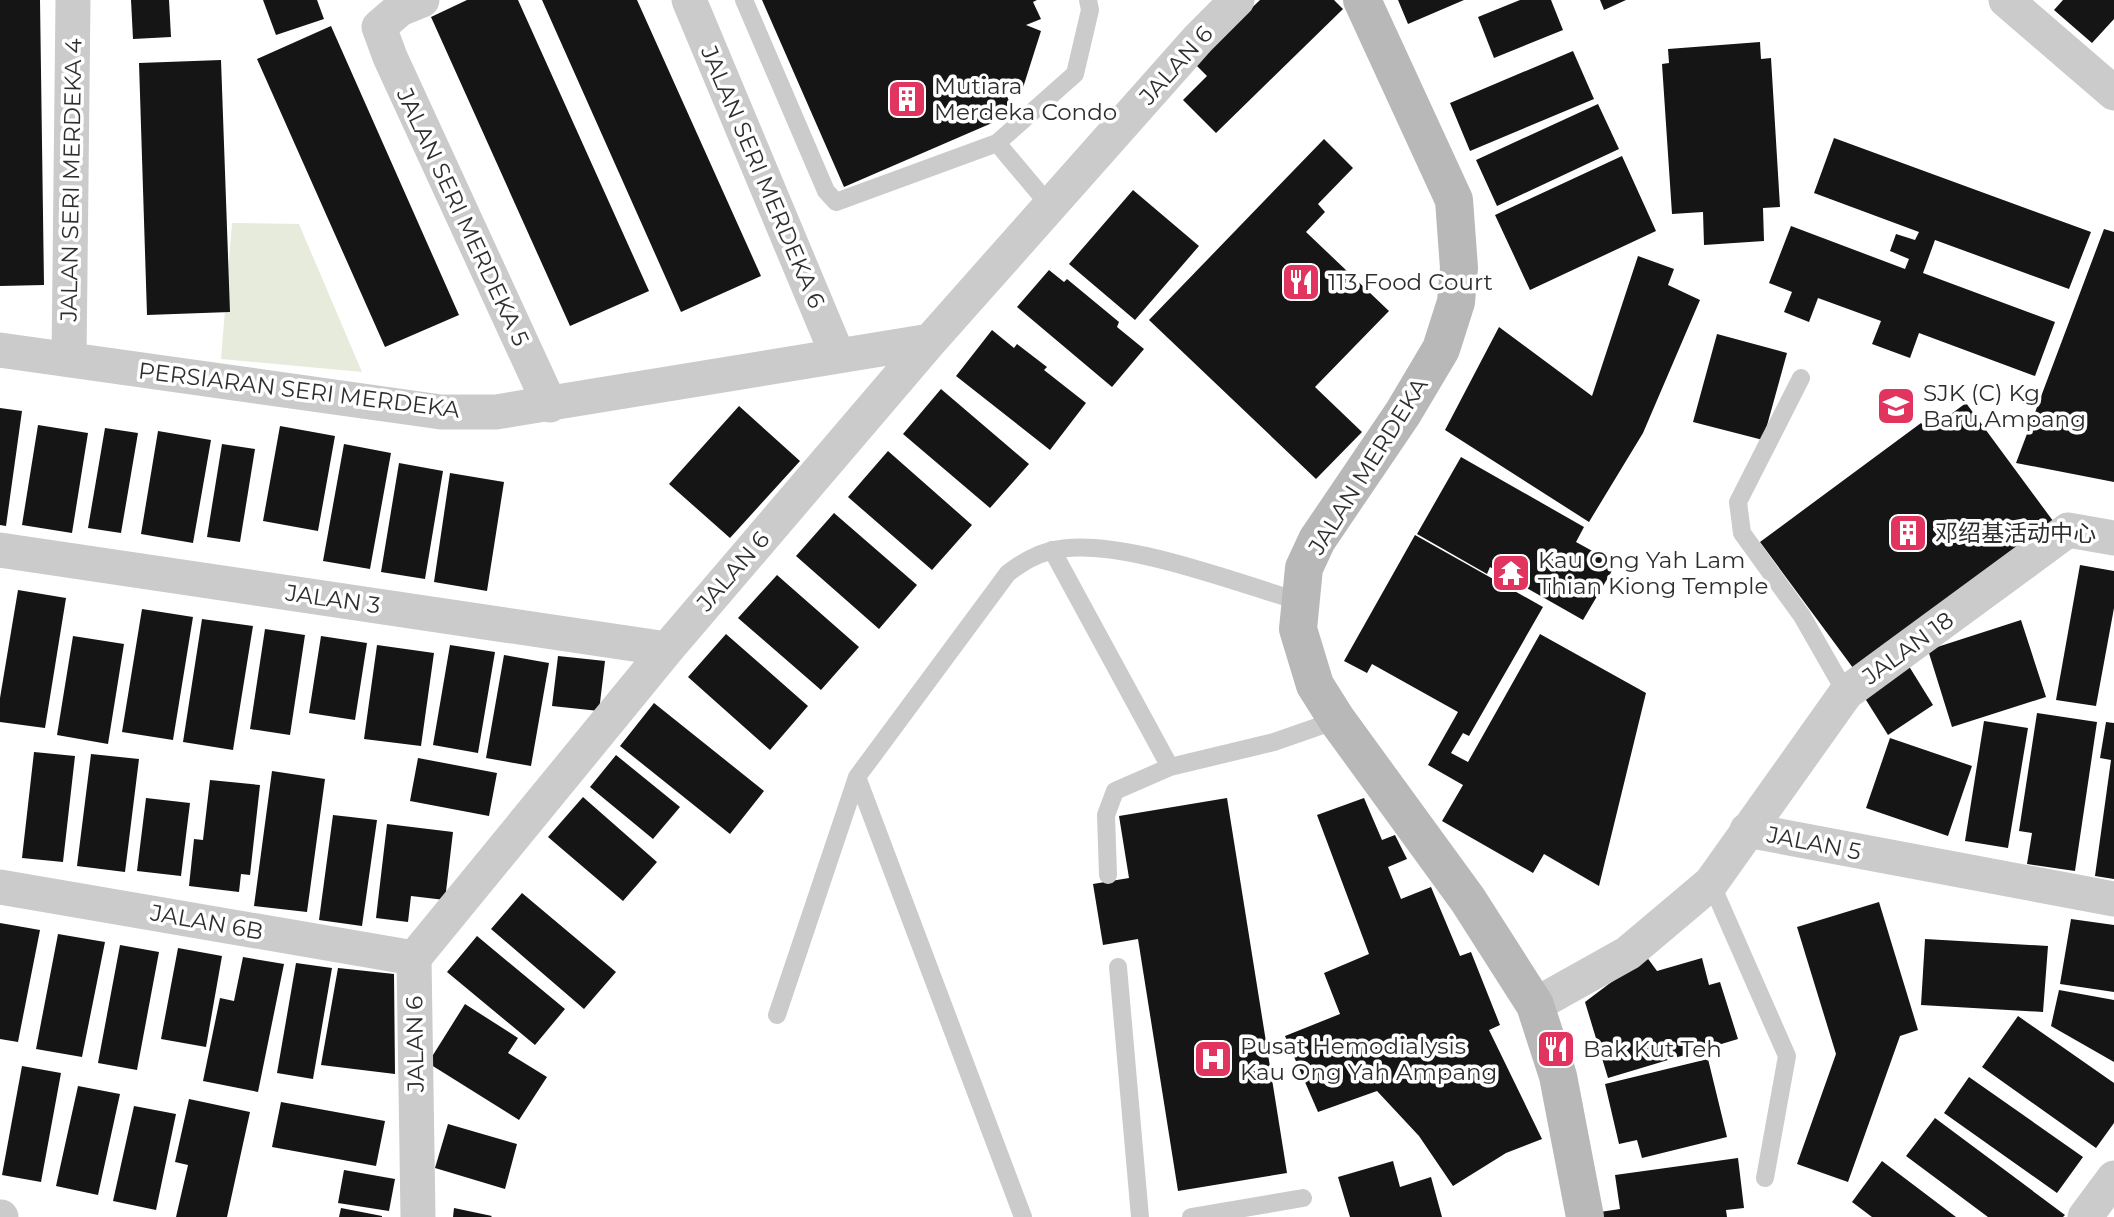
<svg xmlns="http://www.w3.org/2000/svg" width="2114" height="1217" font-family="Montserrat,'Noto Sans SC',sans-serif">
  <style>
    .green { fill: #e7ebdc }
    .building { fill: #151515 }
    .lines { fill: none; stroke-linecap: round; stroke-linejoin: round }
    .lane { stroke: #cbcbcb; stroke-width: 18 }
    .street { stroke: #cbcbcb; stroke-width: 35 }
    .secondary { stroke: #b8b8b8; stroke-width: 38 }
    .labels { text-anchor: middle; stroke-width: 7; stroke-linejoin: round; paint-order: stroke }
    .street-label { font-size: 23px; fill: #2e2e2e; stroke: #fff }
    .poi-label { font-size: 23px; fill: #2e2e2e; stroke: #fff; text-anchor: start }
  </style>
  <rect width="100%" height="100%" fill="#fff"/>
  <path class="green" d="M232 223 299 224 362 372 221 359Z"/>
  <path class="building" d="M0 0H40L44 285 0 286Z
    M131 0H169L171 37 133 39Z
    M263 0H317L324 19 276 35Z
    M467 0H518L649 291 570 326 431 17Z
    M542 0H637L761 276 681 312Z
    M762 0H1037L1033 2 1041 19 1026 25 1041 31 1021 94 1003 88 1011 105 988 114 992 123 844 187Z
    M1260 0H1334L1343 9 1216 133 1183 100 1207 76 1194 63Z
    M1398 0H1464L1408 24Z
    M1520 0H1551L1563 30 1494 58 1478 17Z
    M1600 0H1626L1604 10Z
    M2063 0H2114V19L2092 43 2054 10Z
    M331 26 459 315 385 347 257 59Z
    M1760 42 1761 59 1771 58 1780 207 1763 208 1764 241 1704 245 1703 212 1672 214 1662 64 1669 63 1668 49Z
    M1573 51 1594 99 1470 151 1450 103Z
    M221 60 230 312 147 315 139 63Z
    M1598 104 1619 149 1497 206 1476 160Z
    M1834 138 2091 232 2069 289 1935 240 1923 273 2055 322 2035 376 1919 333 1910 358 1872 344 1881 321 1818 298 1809 322 1784 312 1792 292 1769 283 1791 226 1905 269 1909 259 1890 251 1896 234 1915 240 1919 232 1814 193Z
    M1324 139 1353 168 1318 204 1325 212 1306 232 1389 311 1315 387 1362 432 1316 479 1149 320Z
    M1622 156 1656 231 1530 290 1495 215Z
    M1133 190 1199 246 1135 320 1069 264Z
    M2104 229 2114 232V482L2016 463Z
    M1638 256 1674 269 1668 285 1700 300 1643 433 1589 522 1445 430 1499 327 1592 396Z
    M1049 270 1064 282 1067 279 1119 322 1117 327 1144 349 1112 387 1017 307Z
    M992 330 1014 348 1017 344 1047 367 1044 370 1086 403 1050 450 956 376Z
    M1717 334 1787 353 1763 440 1693 422Z
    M941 389 1029 464 990 508 903 434Z
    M1966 403 2056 525 1856 672 1760 542 1921 423 1928 431Z
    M739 406 800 461 730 538 669 484Z
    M0 408 22 411 6 526 0 525Z
    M38 425 88 433 72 533 22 525Z
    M280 426 335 436 318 531 263 521Z
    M105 428 138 433 121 533 88 528Z
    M158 431 211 440 193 543 141 534Z
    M222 444 255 449 240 542 207 537Z
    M344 444 391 453 370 569 323 561Z
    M888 451 972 525 932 570 848 497Z
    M1461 457 1584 527 1576 542 1616 564 1583 620 1490 567 1487 574 1417 534Z
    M399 463 443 471 425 579 381 572Z
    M450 473 504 482 487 591 434 582Z
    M834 513 917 585 879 629 796 556Z
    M1415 535 1543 607 1469 736 1463 733 1451 753 1468 762 1540 634 1646 693 1599 886 1544 854 1533 873 1442 821 1463 785 1428 765 1458 712 1372 664 1367 673 1344 661Z
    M2080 565 2114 571V608L2096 706 2056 700Z
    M777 575 859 647 821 690 738 618Z
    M18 590 66 598 45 728 0 722V698Z
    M142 609 193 617 173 740 122 732Z
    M202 619 253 626 233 750 183 742Z
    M2021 620 2046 697 1952 727 1928 650Z
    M265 629 305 635 290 735 250 729Z
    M726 634 808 706 770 750 688 677Z
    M73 636 124 644 108 744 57 735Z
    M321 636 367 643 355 720 309 713Z
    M377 645 434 653 421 746 364 739Z
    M450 645 495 652 478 753 433 745Z
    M504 655 549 663 531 766 486 758Z
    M558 656 605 661 599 711 552 706Z
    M1907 663 1933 705 1888 735 1861 692Z
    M654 703 764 791 730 834 620 746Z
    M2037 713 2097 722 2075 871 2027 864 2032 833 2019 831Z
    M1984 721 2028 728 2008 848 1965 841Z
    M2106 722 2114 723V879L2095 876 2111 760 2100 758Z
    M1890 738 1972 766 1948 836 1866 808Z
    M34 752 75 756 63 862 22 858Z
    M91 754 139 759 125 872 77 866Z
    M616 755 680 807 653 839 590 787Z
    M418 758 497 773 489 816 410 801Z
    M272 771 325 779 307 912 254 906Z
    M210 780 260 785 250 875 241 874 239 892 189 886 194 839 203 840Z
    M583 797 657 862 623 901 548 837Z
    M146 798 190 803 181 876 137 871Z
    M1227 798 1287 1173 1178 1191 1138 939 1103 945 1093 884 1129 878 1119 816Z
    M1364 798 1382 840 1395 835 1407 859 1388 867 1401 899 1431 887 1460 956 1471 952 1500 1025 1489 1030 1542 1139 1506 1153 1453 1186 1419 1136 1377 1091 1318 1112 1285 1036 1340 1014 1324 973 1369 954 1317 815Z
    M333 815 377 820 362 926 319 920Z
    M387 824 453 832 445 900 411 896 408 922 376 918Z
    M522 893 616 972 584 1009 491 929Z
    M1879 902 1918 1030 1900 1036 1848 1182 1797 1164 1836 1054 1797 927Z
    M2071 919 2114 925V992L2060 984Z
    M0 923 40 930 18 1042 0 1039Z
    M58 934 105 942 82 1057 36 1049Z
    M477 936 565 1009 535 1045 447 972Z
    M1925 939 2048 946 2043 1012 1921 1005Z
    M120 945 159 952 137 1070 98 1063Z
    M178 948 222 956 206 1047 161 1039Z
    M1646 956 1657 971 1702 958 1709 985 1720 982 1738 1039 1608 1078 1585 1002Z
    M243 957 284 964 258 1092 203 1081 220 998 234 1001Z
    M296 963 332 968 313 1079 277 1073Z
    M338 968 394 974 395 1074 321 1065Z
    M2059 990 2114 1000V1062L2051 1026Z
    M465 1004 518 1038 508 1053 547 1077 519 1120 428 1063Z
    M2018 1016 2114 1083V1123L2096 1148 1982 1067Z
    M1708 1059 1727 1137 1642 1158 1637 1140 1619 1144 1605 1084Z
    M22 1066 61 1073 41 1182 2 1175Z
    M1969 1077 2083 1157 2057 1193 1944 1113Z
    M78 1086 120 1094 98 1195 56 1186Z
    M189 1099 250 1112 227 1217H176L188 1165 175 1162Z
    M281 1102 385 1121 376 1166 272 1147Z
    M134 1106 176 1114 156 1210 113 1201Z
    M1935 1118 2065 1215 2063 1217H1988L1906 1156Z
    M448 1124 517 1144 505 1189 435 1168Z
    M1738 1158 1744 1208 1726 1210 1727 1217H1601L1600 1212 1620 1209 1615 1175Z
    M1393 1161 1400 1187 1431 1177 1442 1217H1350L1338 1177Z
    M1882 1161 1956 1217H1872L1852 1202Z
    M344 1170 395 1179 389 1211 338 1203Z
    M341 1208 382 1216V1217H339Z
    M454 1208 492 1216 491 1217H453Z"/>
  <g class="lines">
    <path class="lane" d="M744 0 826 191 836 202 997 143 1075 74 1090 10 1088 0
      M997 143 1050 206
      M1801 378 1738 502 1742 533 1802 616 1846 693
      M1052 550 1170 767
      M857 777 1023 1217
      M1108 875 1106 815 1115 791 1170 767 1274 742 1337 720
      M1711 883 1787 1056 1765 1178
      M1118 967 1140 1217
      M777 1015 857 777 1008 573C1022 563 1034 555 1050 551 1112 534 1236 583 1299 601
      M1191 1217 1303 1198"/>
    <path class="street" d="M422 0 400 9 379 27 390 57 550 405
      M689 0 837 354
      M2006 0 2114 93
      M0 350 441 412H496L930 341
      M69 360 73 0
      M0 550 667 649
      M1747 830 2114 899
      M0 887 414 958
      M1535 1005 1628 953 1711 883 1846 693 2068 530 2114 538
      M0 1217H1
      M418 1217 414 958 667 649 930 341 1198 39 1237 0
      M2085 1217 2114 1178"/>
    <path class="secondary" d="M1362 0 1454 200 1459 268 1456 302 1441 349 1403 413 1317 540 1304 568 1298 629 1315 685 1337 720 1468 900 1535 1005 1558 1076 1585 1217"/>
  </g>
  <defs>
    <symbol id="building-square" viewBox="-11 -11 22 22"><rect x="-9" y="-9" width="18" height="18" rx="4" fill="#e1345f" stroke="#fff"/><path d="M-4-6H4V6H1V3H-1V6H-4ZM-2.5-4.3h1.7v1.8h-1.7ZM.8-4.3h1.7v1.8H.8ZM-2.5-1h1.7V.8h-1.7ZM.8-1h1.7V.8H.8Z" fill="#fff"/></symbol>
    <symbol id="restaurant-square" viewBox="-11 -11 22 22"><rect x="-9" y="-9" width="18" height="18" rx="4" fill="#e1345f" stroke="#fff"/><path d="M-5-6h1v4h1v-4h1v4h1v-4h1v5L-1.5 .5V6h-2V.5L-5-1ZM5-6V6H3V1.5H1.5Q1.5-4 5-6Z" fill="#fff"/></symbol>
    <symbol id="school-square" viewBox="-11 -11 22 22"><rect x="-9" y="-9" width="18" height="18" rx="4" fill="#e1345f" stroke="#fff"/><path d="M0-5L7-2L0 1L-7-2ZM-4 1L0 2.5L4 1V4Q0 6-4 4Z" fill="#fff"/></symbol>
    <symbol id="temple-square" viewBox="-11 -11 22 22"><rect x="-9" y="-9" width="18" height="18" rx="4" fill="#e1345f" stroke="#fff"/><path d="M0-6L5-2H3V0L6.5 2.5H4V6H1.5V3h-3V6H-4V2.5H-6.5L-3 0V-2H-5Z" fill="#fff"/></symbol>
    <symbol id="hospital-square" viewBox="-11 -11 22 22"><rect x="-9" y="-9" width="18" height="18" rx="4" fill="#e1345f" stroke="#fff"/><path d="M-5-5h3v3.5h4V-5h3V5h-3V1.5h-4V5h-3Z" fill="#fff"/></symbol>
  </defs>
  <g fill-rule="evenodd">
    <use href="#building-square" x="885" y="77" width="44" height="44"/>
    <use href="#restaurant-square" x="1279" y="260" width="44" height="44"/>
    <use href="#school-square" x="1874" y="384" width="44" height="44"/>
    <use href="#building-square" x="1886" y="511" width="44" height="44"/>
    <use href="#temple-square" x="1489" y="551" width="44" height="44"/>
    <use href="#restaurant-square" x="1534" y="1027" width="44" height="44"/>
    <use href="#hospital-square" x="1191" y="1037" width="44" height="44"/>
  </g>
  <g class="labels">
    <g class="street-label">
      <text transform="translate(1176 65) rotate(-48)" y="8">JALAN 6</text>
      <text transform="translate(763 177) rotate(67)" y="8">JALAN SERI MERDEKA 6</text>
      <text transform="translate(71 180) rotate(-89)" y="8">JALAN SERI MERDEKA 4</text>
      <text transform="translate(463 217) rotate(65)" y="8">JALAN SERI MERDEKA 5</text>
      <text transform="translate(299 390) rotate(7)" y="8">PERSIARAN SERI MERDEKA</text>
      <text transform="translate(1368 466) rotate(-58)" y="8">JALAN MERDEKA</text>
      <text transform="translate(733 571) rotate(-49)" y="8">JALAN 6</text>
      <text transform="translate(333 599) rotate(8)" y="8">JALAN 3</text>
      <text transform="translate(1908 648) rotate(-36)" y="8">JALAN 18</text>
      <text transform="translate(1814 843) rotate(11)" y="8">JALAN 5</text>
      <text transform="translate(207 922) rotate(10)" y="8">JALAN 6B</text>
      <text transform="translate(415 1044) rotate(-91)" y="8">JALAN 6</text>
    </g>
    <g class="poi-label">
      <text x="934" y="94">Mutiara<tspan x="934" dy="26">Merdeka Condo</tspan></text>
      <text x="1328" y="290">113 Food Court</text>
      <text x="1923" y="401">SJK (C) Kg<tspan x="1923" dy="26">Baru Ampang</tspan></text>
      <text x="1935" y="541">邓绍基活动中心</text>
      <text x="1538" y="568">Kau Ong Yah Lam<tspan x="1538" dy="26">Thian Kiong Temple</tspan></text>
      <text x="1240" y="1054">Pusat Hemodialysis<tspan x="1240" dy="26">Kau Ong Yah Ampang</tspan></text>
      <text x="1583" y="1057">Bak Kut Teh</text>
    </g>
  </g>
</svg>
